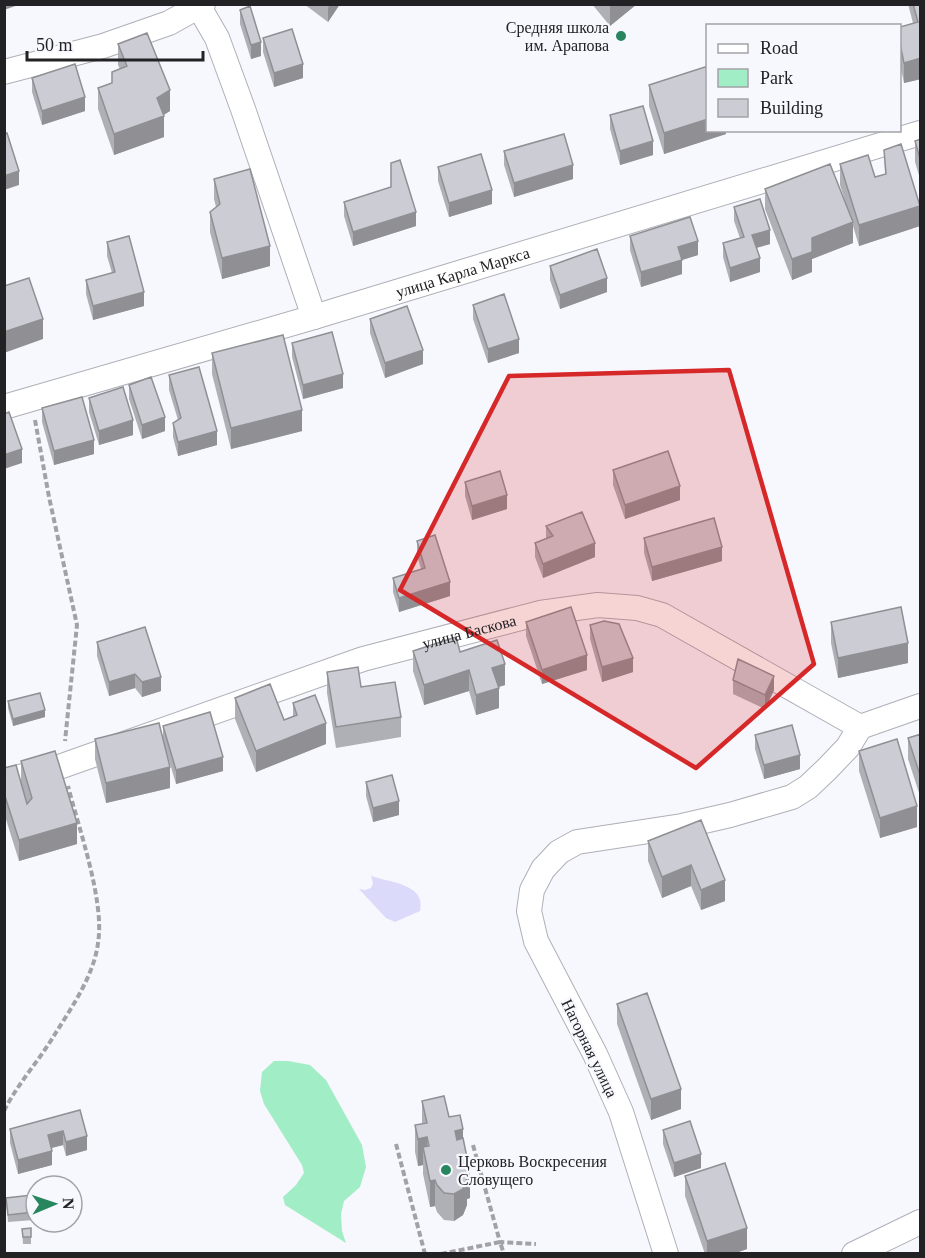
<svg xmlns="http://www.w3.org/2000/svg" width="925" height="1258" font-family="Georgia,serif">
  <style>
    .green { fill: #a1edc5 }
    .water { fill: #dbdafa }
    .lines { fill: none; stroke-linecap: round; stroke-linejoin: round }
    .minor-casing { stroke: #afafb7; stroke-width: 26 }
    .path { stroke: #a1a1a7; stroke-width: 4; stroke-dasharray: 6 3; stroke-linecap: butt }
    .minor { stroke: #fff; stroke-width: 24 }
    .wall { fill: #afafb6 }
    .shaded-wall { fill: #8f8f94 }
    .building { fill: #ccccd4; stroke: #8f8f94; stroke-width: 1.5 }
    .marked { fill: #d62828; fill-opacity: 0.2; stroke: #d62828; stroke-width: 4.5; stroke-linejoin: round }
    .poi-dot { fill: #27865e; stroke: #f7f7fe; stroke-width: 2 }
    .labels { text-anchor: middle; stroke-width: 4.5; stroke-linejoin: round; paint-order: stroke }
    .poi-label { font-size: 16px; fill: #222225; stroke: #f7f7fe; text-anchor: end }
    .street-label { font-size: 16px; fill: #222225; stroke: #f7f7fe }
  </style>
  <rect width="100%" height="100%" fill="#f7f7fe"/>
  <path class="green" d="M274 1061H288L310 1065 326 1080 362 1145 366 1167 360 1187 344 1201 341 1214 342 1231 346 1243 285 1205 283 1197 296 1185 304 1173 302 1165 264 1104 260 1091 262 1072Z"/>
  <path class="water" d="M371 876C388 882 427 884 420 911L395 922 386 918 359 889 365 890 371 888 373 883Z"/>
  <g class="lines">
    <defs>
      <g id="minor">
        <path d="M199 7 217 38 243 109 314 317"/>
        <path d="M4 72 103 46 169 23 203 4"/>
        <path id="s1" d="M4 407 314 317 920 133"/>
        <path id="s2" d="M4 781 62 766 363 659 540 613 598 605 637 608 662 615 860 727 920 706"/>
        <path d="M666 1254 621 1112 595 1054 536 941 529 911 532 890 543 869 559 852 577 842 682 826 730 815 792 797 808 787 827 769 848 747 860 727"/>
        <path d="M854 1254 920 1222"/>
      </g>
    </defs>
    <use href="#minor" class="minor-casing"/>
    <path class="path" d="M35 420 49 497 77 625 65 741
      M4 1111C18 1083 39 1061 55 1034 72 1007 94 975 98 943 105 902 79 829 68 786
      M396 1144 425 1254
      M473 1145 500 1242 536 1244
      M441 1254 500 1242 504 1254"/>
    <use href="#minor" class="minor"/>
  </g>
  <path class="wall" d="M304 4H340L328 22Z
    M592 4H637L610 26Z
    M908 4H921V79L904 83 900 64V27L913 23Z
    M240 10 261 56 251 59 240 24Z
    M263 38 303 78 274 87 263 52Z
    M118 44 170 111 163 115 164 137 114 155 98 109V88L112 83 120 69 118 65Z
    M32 78 85 111 42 125 32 92Z
    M649 85 726 130V134L664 154 649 106Z
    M610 115 653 155 620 165 610 129Z
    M921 139V182L915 162V141Z
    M884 150 920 226 859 246 853 226V243L812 259V272L792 280 765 209V189L846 204 840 185V164L875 177 885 174Z
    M504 151 573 179 514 197 504 165Z
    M391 163 416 226 353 246 344 216V202L391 187Z
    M438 167 492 204 449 217 438 181Z
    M214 179 270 266 222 279 210 232V212L216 207 214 199Z
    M734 207 770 244 756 248 760 272 730 282 723 257V243L740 238 734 221Z
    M630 236 698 255 682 260V274L641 287 630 250Z
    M107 242 144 306 93 320 86 294V280L112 273 107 256Z
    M550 266 607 292 560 309 550 280Z
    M473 305 519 353 488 363 473 319Z
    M370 319 423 364 385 378 370 333Z
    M292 343 343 388 303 399 292 357Z
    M212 353 302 431 231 449 212 374Z
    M169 375 217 445 178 456 173 437V423L178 420 169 390Z
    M129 385 165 431 142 439 129 399Z
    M89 398 133 435 99 445 89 412Z
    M42 408 94 454 54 465 42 422Z
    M613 470 680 500 625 519 613 485Z
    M465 482 507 509 472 520 465 496Z
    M546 526 595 557 543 578 535 557V543L546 539Z
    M644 538 722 561 652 581 644 553Z
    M417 541 450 596 399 612 393 592V578L421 569 417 555Z
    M526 622 587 670 542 684 526 636Z
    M831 622 908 663 838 678 831 643Z
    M590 625 633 672 602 682 590 639Z
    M97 642 161 691 142 697 135 688 109 696 97 656Z
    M413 651 460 652 505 685 498 687 499 708 476 715 469 691 424 705 413 671Z
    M327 672 361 687 401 717V737L336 748 327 693Z
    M733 680 774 690 765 709 733 694Z
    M235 698 284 720 293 717V703L326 744 256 772 235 719Z
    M8 701 45 717 13 726 8 708Z
    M163 726 223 771 176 784 163 740Z
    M921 734V799L908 759V738Z
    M755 735 800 769 764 779 755 749Z
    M95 739 170 788 106 803 95 759Z
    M859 751 917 827 880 838 859 771Z
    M21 761 77 844 19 861 4 813V768L21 780Z
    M366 782 399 815 373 822 366 796Z
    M701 820 725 901 701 910 691 886 662 898 648 861V841Z
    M617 1004 681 1109 651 1120 617 1024Z
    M422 1101 449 1117 463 1141 470 1198 467 1199V1205L463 1215 454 1221 444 1220 437 1212 435 1206 430 1207 423 1174V1165L418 1166 415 1152V1125L422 1124Z
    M80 1110 87 1150 66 1156 63 1145 51 1148 52 1165 18 1174 10 1143V1129Z
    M663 1130 701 1168 674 1177 663 1144Z
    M685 1176 747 1249 733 1254H705L685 1196Z
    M6 1198 34 1212V1220L8 1222Z
    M31 1228V1244H23L22 1229Z"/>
  <path class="shaded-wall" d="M4 4H21L4 10Z
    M330 4H340L328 22V8Z
    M611 4H637L610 26V6Z
    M261 42V56L251 59V45Z
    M921 58V79L904 83V63Z
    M303 64V78L274 87V73Z
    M170 90V111L159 118 164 116V137L114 155V134L157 98Z
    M85 97V111L42 125V111Z
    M708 119V130H726V134L664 154V133Z
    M653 141V155L620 165V151Z
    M573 165V179L514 197V183Z
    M19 171V185L4 190V176Z
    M492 190V204L449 217V203Z
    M920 206V226L859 246V225Z
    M416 212V226L353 246V232Z
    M853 222V243L812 259V272L792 280V259L812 238Z
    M770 230V244L752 249V235Z
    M698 241V255L682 260V274L641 287V272L678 247Z
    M270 246V266L222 279V258Z
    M760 258V272L730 282V268Z
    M607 278V292L560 309V295Z
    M144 292V306L93 320V306Z
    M43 319V339L4 353V332Z
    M519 339V353L488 363V349Z
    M423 350V364L385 378V363Z
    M343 374V388L303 399V385Z
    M302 410V431L231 449V428Z
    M165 417V431L142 439V425Z
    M133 420V435L99 445V431Z
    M217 431V445L178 456V442Z
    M94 440V454L54 465V451Z
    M22 449V463L4 469V455Z
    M680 486V500L625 519V505Z
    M507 495V509L472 520V506Z
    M595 543V557L543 578V564Z
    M722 547V561L652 581V567Z
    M450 582V596L399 612V598Z
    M908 643V663L838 678V658Z
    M587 655V670L542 684V670Z
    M633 658V672L602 682V667Z
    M505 664V685L492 689V668Z
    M469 670V691L424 705V685Z
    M135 674V688L109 696V682Z
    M774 676V690L765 709V695Z
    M161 677V691L142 697V682Z
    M499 688V708L476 715V695Z
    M45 710V717L13 726V719Z
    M326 723V744L256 772V751Z
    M800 755V769L764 779V765Z
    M223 757V771L176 784V770Z
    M170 767V788L106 803V783Z
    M399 801V815L373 822V808Z
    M917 806V827L880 838V818Z
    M77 823V844L19 861V840Z
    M691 865V886L662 898V877Z
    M725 880V901L701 910V890Z
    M681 1089V1109L651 1120V1099Z
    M463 1129V1156L455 1158V1131Z
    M63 1131V1145L48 1149V1135Z
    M87 1136V1150L66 1156V1142Z
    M427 1137V1164L423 1147V1165L418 1166V1139Z
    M52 1151V1165L18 1174V1160Z
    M701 1154V1168L674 1177V1163Z
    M470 1172V1198L467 1199V1205L463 1215 454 1221V1194L465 1173Z
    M435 1180V1206L430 1207V1181Z
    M747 1228V1249L733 1254H707V1241Z"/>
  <path class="building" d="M913 4H921V58L904 63 900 44V27L918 22Z
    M250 6 261 42 251 45 240 10Z
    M292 29 303 64 274 73 263 38Z
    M147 33 170 90 157 98 164 116 114 134 98 88 112 83V72L127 66 118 44Z
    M75 64 85 97 42 111 32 78Z
    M708 66V119L664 133 649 85Z
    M643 106 653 141 620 151 610 115Z
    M7 133 19 171 4 176V134Z
    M564 134 573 165 514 183 504 151Z
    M921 139V162L915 141Z
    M901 144 920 206 859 225 840 164 868 155 875 177 886 174 884 150Z
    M481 154 492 190 449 203 438 167Z
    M400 160 416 212 353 232 344 202 391 187V163Z
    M830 164 853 222 812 238V252L792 259 765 189Z
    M250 169 270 246 222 258 210 212 220 204 214 179Z
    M760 199 770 230 752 235 760 258 730 268 723 243 744 237 734 207Z
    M690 217 698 241 678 247 682 260 641 272 630 236Z
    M129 236 144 292 93 306 86 280 115 272 107 242Z
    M597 249 607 278 560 295 550 266Z
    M29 278 43 319 4 332V286Z
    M504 294 519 339 488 349 473 305Z
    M407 306 423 350 385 363 370 319Z
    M332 332 343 374 303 385 292 343Z
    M283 335 302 410 231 428 212 353Z
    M199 367 217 431 178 442 173 423 181 418 169 375Z
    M151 377 165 417 142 425 129 385Z
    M123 387 133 420 99 431 89 398Z
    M82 397 94 440 54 451 42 408Z
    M9 412 22 449 4 455V414Z
    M668 451 680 486 625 505 613 470Z
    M500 471 507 495 472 506 465 482Z
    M582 512 595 543 543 564 535 543 553 536 546 526Z
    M714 518 722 547 652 567 644 538Z
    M435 535 450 582 399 598 393 578 425 568 417 541Z
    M571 607 587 655 542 670 526 622Z
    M901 607 908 643 838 658 831 622Z
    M604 621 619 624 633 658 602 667 590 625Z
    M145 627 161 677 142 682 135 674 109 682 97 642Z
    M456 637 460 652 497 640 505 664 492 668 499 688 476 695 469 670 424 685 413 651Z
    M738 659 774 676 765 695 733 680Z
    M358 667 361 687 395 682 401 717 336 727 327 672Z
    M270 684 284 720 297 715 293 703 315 695 326 723 256 751 235 698Z
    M40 693 45 710 13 719 8 701Z
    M210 712 223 757 176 770 163 726Z
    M159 723 170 767 106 783 95 739Z
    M792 725 800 755 764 765 755 735Z
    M921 734V778L908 738Z
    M897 739 917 806 880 818 859 751Z
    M55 751 77 823 19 840 4 793V768L16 765 27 804 32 798 21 761Z
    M392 775 399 801 373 808 366 782Z
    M701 820 725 880 701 890 691 865 662 877 648 841Z
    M647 993 681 1089 651 1099 617 1004Z
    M444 1096 449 1117 460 1115 463 1129 455 1131 457 1140 463 1138 470 1172 465 1173 467 1178 463 1189 454 1194 444 1193 437 1185 435 1180 430 1181 423 1147 429 1146 427 1137 418 1139 415 1125 427 1123 422 1101Z
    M80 1110 87 1136 66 1142 63 1131 48 1135 52 1151 18 1160 10 1129Z
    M690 1121 701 1154 674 1163 663 1130Z
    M725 1163 747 1228 707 1241 685 1176Z
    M67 1182V1186H55V1183Z
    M32 1195 34 1212 8 1215 6 1198Z
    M31 1228V1237H23L22 1229Z"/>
  <path class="marked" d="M729 370 814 664 696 768 400 590 509 376Z"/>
  <g class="poi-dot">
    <circle cx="621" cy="36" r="6"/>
    <circle cx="446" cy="1170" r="6"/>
  </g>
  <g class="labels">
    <g class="poi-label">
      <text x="609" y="33">Средняя школа<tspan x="609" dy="18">им. Арапова</tspan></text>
      <text x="458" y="1167" text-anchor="start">Церковь Воскресения<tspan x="458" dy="18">Словущего</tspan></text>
    </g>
    <g class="street-label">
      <text dy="6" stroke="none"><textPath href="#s1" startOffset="478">улица Карла Маркса</textPath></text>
      <text dy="6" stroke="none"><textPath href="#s2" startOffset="489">улица Баскова</textPath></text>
      <text transform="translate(590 1048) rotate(64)" y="6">Нагорная улица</text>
    </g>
  </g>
  <rect width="925" height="1258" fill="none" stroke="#222225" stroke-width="12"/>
  <rect x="706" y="24" width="195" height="108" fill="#f7f7fe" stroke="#a2a2a7" stroke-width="1.5"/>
  <rect x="718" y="44" width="30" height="9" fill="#ffffff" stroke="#a2a2a7" stroke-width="1.5"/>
  <text x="760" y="54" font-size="18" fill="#222225">Road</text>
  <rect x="718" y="69" width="30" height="18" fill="#a1edc5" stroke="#a2a2a7" stroke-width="1.5"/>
  <text x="760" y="84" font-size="18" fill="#222225">Park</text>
  <rect x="718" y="99" width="30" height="18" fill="#ccccd4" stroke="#a2a2a7" stroke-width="1.5"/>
  <text x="760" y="114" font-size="18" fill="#222225">Building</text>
  <g transform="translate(54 1204) rotate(88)"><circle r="28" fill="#f7f7fe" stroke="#a2a2a7" stroke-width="1.5"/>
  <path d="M0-4.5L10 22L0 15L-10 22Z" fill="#27865e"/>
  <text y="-9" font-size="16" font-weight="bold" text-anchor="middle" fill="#222225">N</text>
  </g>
  <path d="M27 51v9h176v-9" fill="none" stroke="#222225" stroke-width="3"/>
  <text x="36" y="51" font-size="18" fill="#222225" stroke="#f7f7fe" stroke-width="4.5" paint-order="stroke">50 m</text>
</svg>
